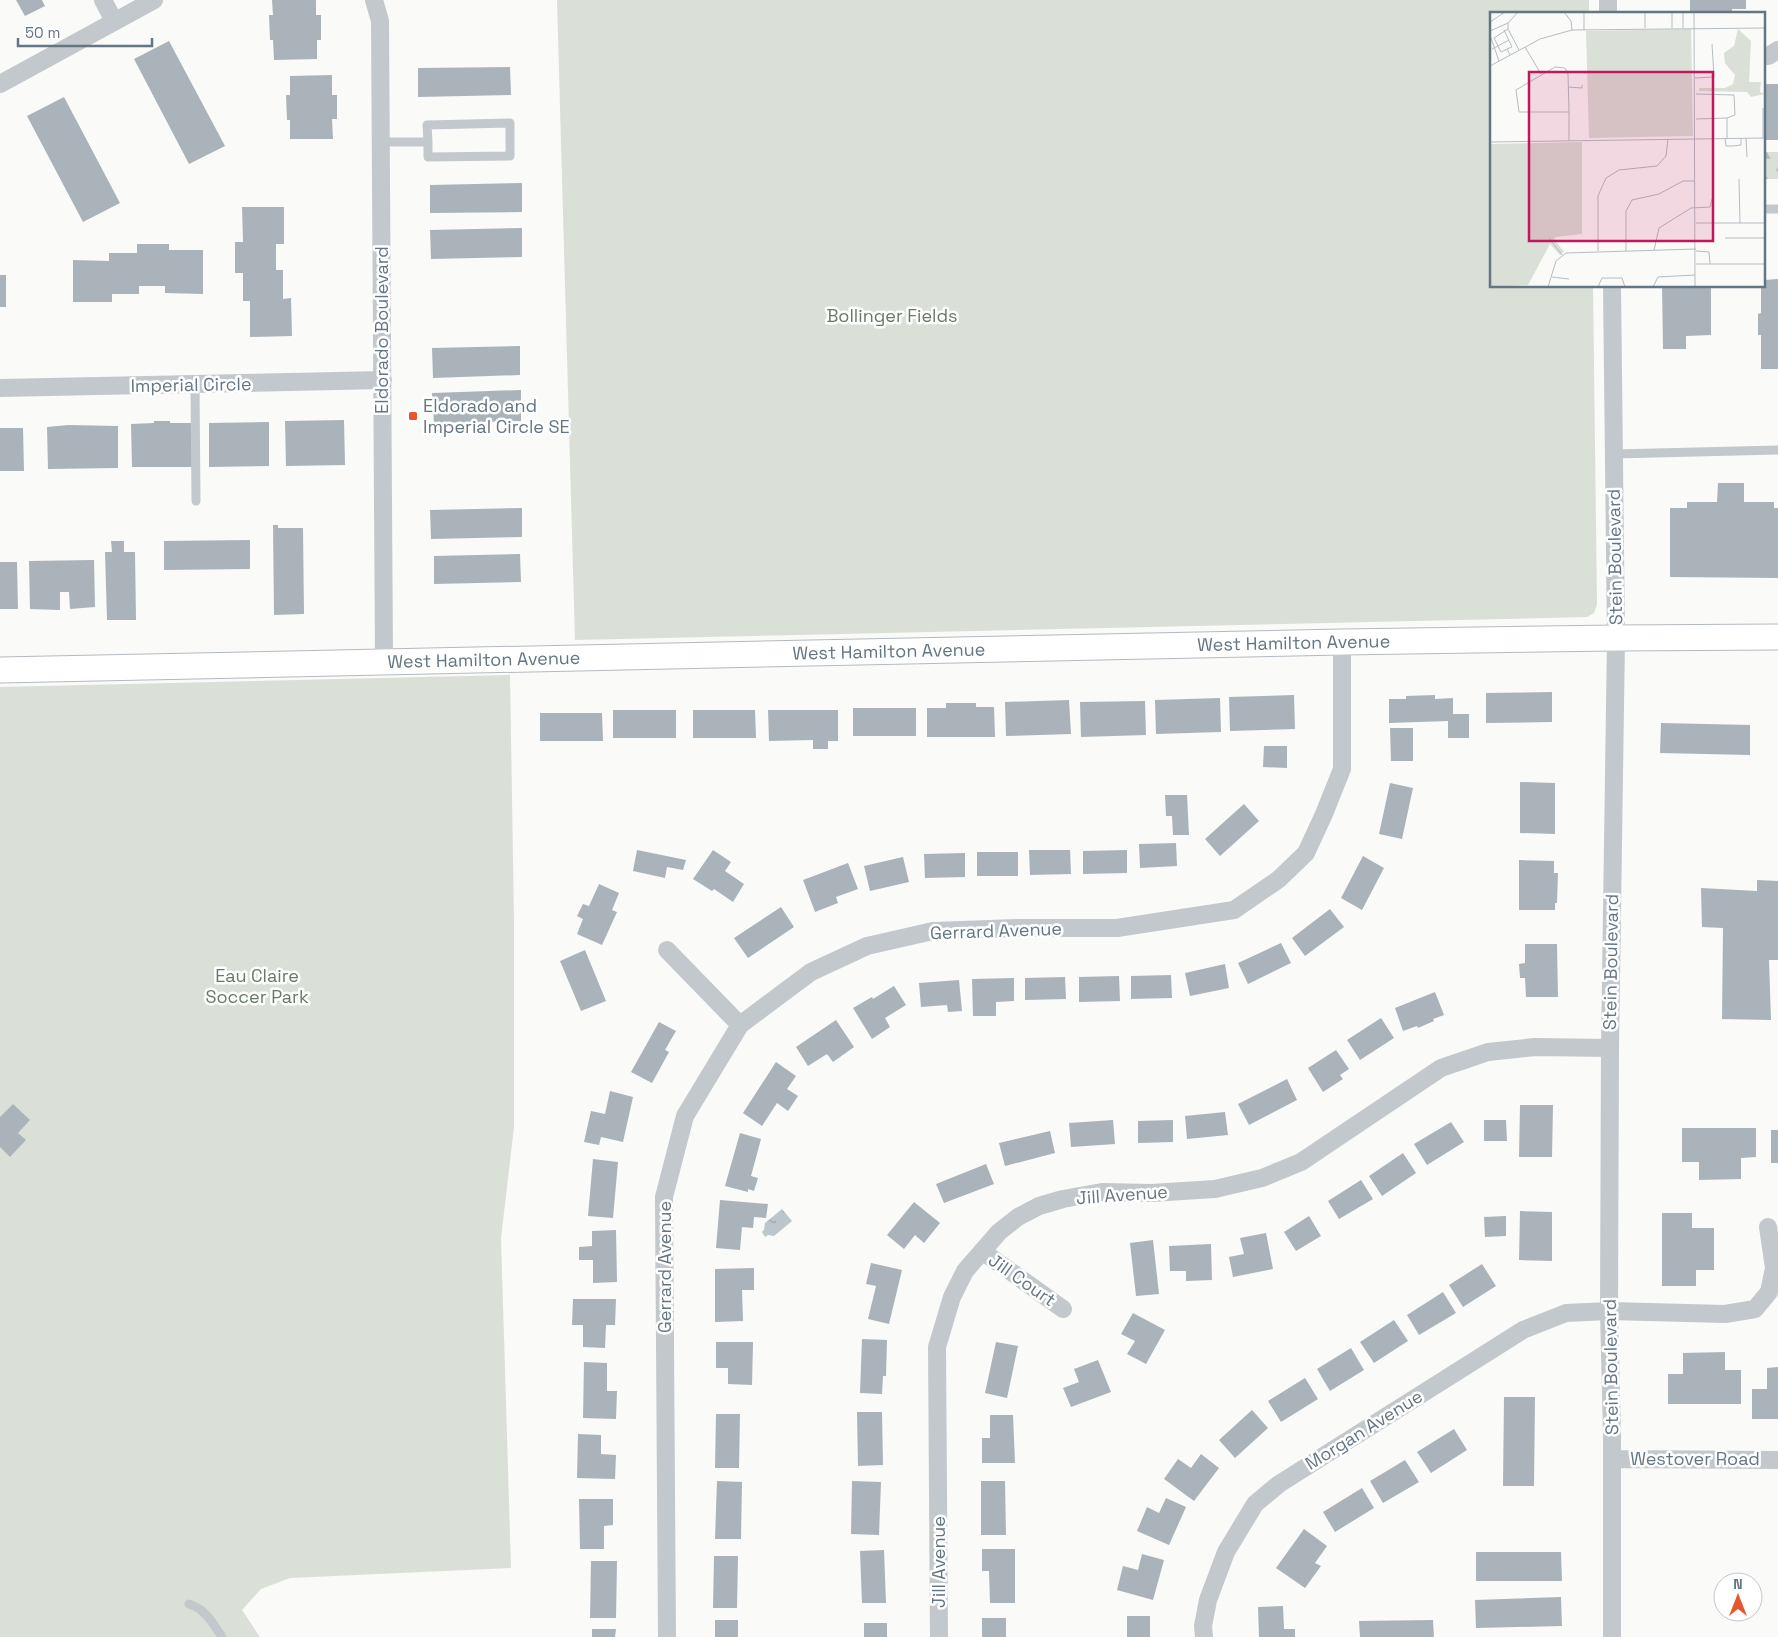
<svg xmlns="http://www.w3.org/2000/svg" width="1778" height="1637" font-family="'Space Grotesk',sans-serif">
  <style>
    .green { fill: #dadfd7 }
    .forest { fill: url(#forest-firs) }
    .water { fill: url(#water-ripples) }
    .building { fill: #aab3b9 }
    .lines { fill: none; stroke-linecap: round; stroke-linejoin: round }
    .secondary-casing { stroke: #b3babf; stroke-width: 27 }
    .lane { stroke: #c3c8cc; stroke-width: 9 }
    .street { stroke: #c3c8cc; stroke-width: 18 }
    .secondary { stroke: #fff; stroke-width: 25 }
    .poi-dot { fill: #e4572e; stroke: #fff; stroke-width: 2 }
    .labels { text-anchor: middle; stroke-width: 5; stroke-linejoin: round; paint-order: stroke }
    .park-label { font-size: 18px; fill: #687a64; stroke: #fff }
    .street-label { font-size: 18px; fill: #657683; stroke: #fff }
    .poi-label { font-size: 18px; fill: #657683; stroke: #fff; text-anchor: start }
    .inset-road { fill: none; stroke: #b5bdc2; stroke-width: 1 }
    .view { fill: #c2185b; fill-opacity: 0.15; stroke: #c2185b; stroke-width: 2.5 }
    .inset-edge { fill: none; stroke: #657683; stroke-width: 2.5 }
  </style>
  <defs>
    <pattern id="forest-firs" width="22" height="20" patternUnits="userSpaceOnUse" patternTransform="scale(1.25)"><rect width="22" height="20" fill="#dadfd7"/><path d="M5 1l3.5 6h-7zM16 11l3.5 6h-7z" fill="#b4b9b4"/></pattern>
    <pattern id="water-ripples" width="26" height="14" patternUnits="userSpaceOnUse" patternTransform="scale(1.25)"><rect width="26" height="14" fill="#bbc7cb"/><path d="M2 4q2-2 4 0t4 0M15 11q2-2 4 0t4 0" fill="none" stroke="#9ca6aa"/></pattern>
  </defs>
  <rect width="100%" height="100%" fill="#fafaf8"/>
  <path class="green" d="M557 0H1589V14H1492V286H1593L1597 605 1594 613 1587 617 575 640Z
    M510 675 514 923V1127L501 1238 511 1568 290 1578 261 1589 242 1610 260 1637H0V687Z"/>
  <path class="forest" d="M1764 152H1778V179H1764Z"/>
  <path class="water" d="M782 1209 792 1221 774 1236 768 1235 765 1237 762 1232 764 1230 765 1223Z"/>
  <path class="building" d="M16 0H42L45 6 25 16Z
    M272 0H316V15H321V40H317V59L274 60 273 40H270L269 15H273Z
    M1690 0H1746V9H1732V14H1690Z
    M169 41 225 146 189 164 134 59Z
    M510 67 511 95 418 97V68Z
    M332 75V95H337V119H332L333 139H290V120H287L286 95H290V76Z
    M1764 84H1778V140H1764Z
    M64 97 120 203 83 222 27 116Z
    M522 183V212L430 213V185Z
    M242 207H284V244H276V270H283V299L291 298 292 336 250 337V301H243V273H235V242H243Z
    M522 228V257L431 259 430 230Z
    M137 244H169V250H203V294L165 293V286H139V294H112V302H73V260L109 261V253H137Z
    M0 275H6V307H0Z
    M1778 279V369H1761V335H1758V314L1761 313V286H1764V280Z
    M1662 286H1711V335L1686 336V349H1663Z
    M520 346V375L433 378 432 348Z
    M521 390V421L434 423 432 393Z
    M344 420 345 465 286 466 285 421Z
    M154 421H170V423H193L194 467H132L131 424 154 423Z
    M269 422V466L209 467V423Z
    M68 425 118 426V468L48 469 47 427Z
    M0 428H23L24 471H0Z
    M1718 483H1744V502H1774V508H1778V578L1670 577V508H1687V502H1717Z
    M522 508V537L431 539 430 510Z
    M273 525H278V528H303L304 614 274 615Z
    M250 540V569L164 570V541Z
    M111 541H124V552H135L136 620H107L105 552H112Z
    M520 554 521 582 434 584V556Z
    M94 560 95 607 70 609 69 592H60V610L30 609 29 561Z
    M0 562H17L18 609H0Z
    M1552 692V722L1486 723V693Z
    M1294 695 1295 729 1230 731 1229 697Z
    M1435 695V699L1453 698V714H1469V738H1448V721L1389 723V699H1406V696Z
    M1220 698 1221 732 1156 734 1155 700Z
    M1069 700 1071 734 1006 736 1005 702Z
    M1145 701 1146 735 1081 737 1080 702Z
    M946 703H976V707H994L995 737H927V708H946Z
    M853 708H916V736H853Z
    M613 710H676V738H613Z
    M693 710H755L756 738H693Z
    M768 710H838V741H828V749H813V740L769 741Z
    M540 713H602L603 741H540Z
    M1661 723 1750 725V755L1660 753Z
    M1390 728H1413V761H1391Z
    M1264 746H1287V768L1263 767Z
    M1520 782 1555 783V834L1520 833Z
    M1390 783 1413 788 1402 839 1379 834Z
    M1165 795H1187L1189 835H1173L1172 816H1166Z
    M1244 804 1259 821 1220 856 1205 839Z
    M1176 843 1177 866 1140 868 1139 844Z
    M637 850 686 860 683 870 667 867 665 878 633 871Z
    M713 850 731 862 725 871 744 884 733 902 714 889 712 891 693 879Z
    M1029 850H1070L1071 874 1030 875Z
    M1127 850V873L1083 874V851Z
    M977 852H1018V876H977Z
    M965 853V877L925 878 924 854Z
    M1363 856 1384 868 1362 910 1341 898Z
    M903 857 909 882 870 891 864 866Z
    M1519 860 1554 861V873H1558L1557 903H1555V910H1519Z
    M848 863 858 889 836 897 838 903 815 912 803 880Z
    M1757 880 1778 881V960H1769L1771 1020 1722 1019 1723 928 1702 927 1701 888 1757 891Z
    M599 884 619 893 612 910 617 912 602 945 577 934 583 919 577 916 583 904 589 906Z
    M781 907 794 927 748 958 734 938Z
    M1330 909 1344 927 1305 956 1292 938Z
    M1281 943 1291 963 1248 984 1238 963Z
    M1525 944H1557L1558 997H1526L1525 978H1520L1519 964 1525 963Z
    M585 950 606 1001 581 1011 560 961Z
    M1225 964 1229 988 1190 996 1185 973Z
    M1171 975 1172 998 1131 999V976Z
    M1119 976 1120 1001 1079 1002V977Z
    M1065 977 1066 999 1025 1000V978Z
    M1014 978V1001L996 1002V1016H973L972 979Z
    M959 980 962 1011 948 1012 947 1005 921 1007 919 983Z
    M894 986 906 1005 885 1018 890 1027 872 1039 853 1008 872 997 873 999Z
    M1435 992 1444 1015 1433 1019 1434 1021 1418 1028 1417 1026 1403 1031 1395 1008Z
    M1381 1018 1394 1038 1360 1060 1347 1040Z
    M836 1020 854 1047 833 1062 827 1054 808 1066 796 1047Z
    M659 1022 676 1031 665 1050 669 1052 652 1083 631 1072Z
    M1336 1050 1349 1069 1340 1075 1343 1079 1323 1092 1308 1068Z
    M776 1062 796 1076 787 1089 798 1096 788 1111 777 1103 762 1126 743 1113Z
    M1287 1079 1297 1100 1249 1125 1238 1104Z
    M610 1091 633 1097 623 1142 601 1137 599 1145 584 1142 591 1111 605 1114Z
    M13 1104 30 1120 18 1133 26 1140 10 1157 0 1147V1117Z
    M1520 1105H1553L1552 1157H1519Z
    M1225 1112 1228 1135 1187 1139 1185 1116Z
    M1113 1120 1115 1144 1071 1147 1069 1123Z
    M1173 1120V1142L1138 1143V1121Z
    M1484 1120H1506L1507 1141H1484Z
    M1451 1122 1464 1142 1427 1165 1414 1144Z
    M1682 1128H1756V1157L1741 1158V1179L1699 1180V1162H1682Z
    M1771 1130H1778V1163H1771Z
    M1050 1131 1055 1153 1005 1166 999 1143Z
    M740 1133 761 1139 751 1176 758 1178 754 1191 748 1189V1192L725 1186Z
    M1403 1153 1416 1173 1382 1196 1369 1176Z
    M593 1159 618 1162 613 1218 588 1216Z
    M986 1164 994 1184 944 1203 936 1184Z
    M1361 1180 1373 1199 1339 1219 1328 1201Z
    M720 1200 768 1204 766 1218 754 1217 753 1228 742 1227 740 1250 716 1248Z
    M914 1202 940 1223 924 1243 915 1235 904 1249 887 1235Z
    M1520 1211 1552 1212V1261L1519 1260Z
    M1662 1213H1692V1228H1714V1270H1696V1286H1662Z
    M1309 1216 1321 1236 1296 1251 1284 1232Z
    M1506 1216V1236L1485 1237 1484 1217Z
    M616 1230 617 1282 593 1283V1260H579V1247L592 1246V1231Z
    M1266 1233 1273 1269 1233 1277 1229 1257 1244 1254 1240 1238Z
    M1153 1240 1159 1294 1136 1296 1130 1243Z
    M1211 1244 1212 1280 1186 1281V1271H1170L1169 1246Z
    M871 1263 902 1270 889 1324 868 1319 876 1286 866 1284Z
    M1482 1264 1496 1286 1463 1307 1449 1285Z
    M754 1268V1290H742L743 1321 715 1322V1269Z
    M1443 1292 1456 1313 1419 1335 1407 1315Z
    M573 1299H616L615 1325H606L605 1348 583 1347V1325H572Z
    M1133 1313 1165 1330 1146 1364 1127 1354 1135 1341 1121 1334Z
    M1394 1320 1408 1341 1374 1363 1360 1342Z
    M862 1339 887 1340 886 1376H883L882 1394 860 1393Z
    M716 1342H753L752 1385 728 1384V1368H716Z
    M996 1342 1018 1346 1007 1398 985 1393Z
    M1351 1348 1364 1370 1330 1391 1317 1369Z
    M1725 1352V1370H1741V1404H1668V1374H1683V1353Z
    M1098 1360 1111 1392 1071 1407 1063 1388 1079 1382 1074 1369Z
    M584 1362 607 1363V1391H617L616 1419 583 1418Z
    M1778 1367V1419H1752V1389H1767V1368Z
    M1305 1378 1318 1399 1281 1422 1268 1401Z
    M1504 1397H1535L1534 1486H1503Z
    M1252 1410 1268 1428 1235 1458 1219 1440Z
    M857 1412H882L883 1465 858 1466Z
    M716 1414H740L739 1468H715Z
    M990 1415H1013L1015 1463H982V1438H990Z
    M1454 1429 1467 1450 1431 1473 1417 1452Z
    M578 1434 601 1435V1454L616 1455 615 1479 577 1478Z
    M1201 1454 1219 1468 1194 1501 1164 1479 1178 1459 1191 1468Z
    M1405 1460 1419 1482 1383 1503 1370 1481Z
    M717 1481 742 1482 741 1539H715Z
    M852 1481 881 1482 879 1535 851 1534Z
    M981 1481H1005L1006 1535H981Z
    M1362 1488 1374 1508 1335 1532 1323 1512Z
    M1166 1498 1186 1507 1169 1545 1137 1531 1147 1507 1159 1513Z
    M579 1499H613V1525L604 1526V1549H580Z
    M1304 1529 1327 1546 1315 1563 1321 1566 1305 1588 1276 1568Z
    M982 1549H1015V1603H990L989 1571H982Z
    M884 1550 886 1603H862L860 1551Z
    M1476 1552H1561L1562 1581H1476Z
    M1142 1554 1164 1560 1153 1600 1117 1590 1123 1566 1138 1570Z
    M714 1556H738L737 1608H713Z
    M591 1561H617L616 1618H590Z
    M1561 1597 1562 1626 1476 1628 1475 1600Z
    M1283 1606 1284 1629H1295V1637H1259L1258 1607Z
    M1127 1616H1150V1637H1127Z
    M982 1618H1006V1637H982Z
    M715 1620H738V1637H715Z
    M1433 1620 1434 1637H1360L1359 1621Z
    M864 1623H887V1637H864Z
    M592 1629H616L615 1637H592Z"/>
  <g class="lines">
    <defs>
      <g id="secondary">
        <path id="s1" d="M0 670 1342 642 1616 638 1778 637"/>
      </g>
    </defs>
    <use href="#secondary" class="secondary-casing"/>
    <path class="lane" d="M380 142H428V157L510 156V123L427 125 428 142
      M1764 209H1778
      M195 385 196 501
      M1614 454 1778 450
      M189 1604C206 1609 213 1624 222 1637"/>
    <path class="street" d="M103 0 114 21
      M374 0 380 21 384 661
      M1608 0V14
      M1764 56H1768L1778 50
      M0 84 154 0
      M1612 286 1616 638 1610 1048 1609 1311 1612 1435V1637
      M0 388 383 380
      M667 950 740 1025
      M982 1251 1063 1309
      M1612 1459 1778 1460
      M667 1637 664 1197 685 1116 740 1025 811 972 867 946 933 931 1017 928H1117L1234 910 1279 879 1306 853 1324 814 1342 769V642
      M939 1637 937 1347 952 1297 965 1271 999 1232 1018 1217 1039 1206 1063 1199 1102 1192 1151 1193 1215 1189 1262 1178 1301 1162 1441 1068 1488 1052 1535 1047 1610 1048
      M1204 1637 1203 1626 1208 1600 1226 1552 1255 1504 1279 1484 1523 1330 1566 1313 1609 1311 1725 1314 1755 1309 1769 1292 1774 1268 1768 1227"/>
    <use href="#secondary" class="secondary"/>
  </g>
  <rect class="poi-dot" x="408" y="411" width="10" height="10" rx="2.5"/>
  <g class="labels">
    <g class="park-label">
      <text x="892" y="322">Bollinger Fields</text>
      <text x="257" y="982">Eau Claire<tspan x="257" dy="21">Soccer Park</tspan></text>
    </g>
    <g class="street-label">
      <text transform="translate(382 330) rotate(-90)" y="6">Eldorado Boulevard</text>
      <text transform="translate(191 385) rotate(-1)" y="6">Imperial Circle</text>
      <text transform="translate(1615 557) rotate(-91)" y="6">Stein Boulevard</text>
      <text dy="6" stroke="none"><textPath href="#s1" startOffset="1294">West Hamilton Avenue</textPath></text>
      <text dy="6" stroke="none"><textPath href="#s1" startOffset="889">West Hamilton Avenue</textPath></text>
      <text dy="6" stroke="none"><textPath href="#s1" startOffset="484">West Hamilton Avenue</textPath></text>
      <text transform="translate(996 931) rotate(-2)" y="6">Gerrard Avenue</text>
      <text transform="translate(1611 962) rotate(-89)" y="6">Stein Boulevard</text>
      <text transform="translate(1122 1195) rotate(-4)" y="6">Jill Avenue</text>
      <text transform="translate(665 1267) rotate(-90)" y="6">Gerrard Avenue</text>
      <text transform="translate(1022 1280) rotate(35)" y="6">Jill Court</text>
      <text transform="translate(1611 1367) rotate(-91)" y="6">Stein Boulevard</text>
      <text transform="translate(1364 1430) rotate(-32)" y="6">Morgan Avenue</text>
      <text x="1695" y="1465">Westover Road</text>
      <text transform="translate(939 1562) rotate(-90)" y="6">Jill Avenue</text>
    </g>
    <g class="poi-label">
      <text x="423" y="412">Eldorado and<tspan x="423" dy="21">Imperial Circle SE</tspan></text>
    </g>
  </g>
  <g transform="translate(1490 12)">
    <rect width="275" height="275" fill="#fafaf8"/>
    <path d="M201 17 203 124 99 126 96 19ZM92 130V222L66 225 64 227 74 240 70 243 60 232 38 273 0 275V132Z" fill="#dadfd7"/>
    <path d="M248 17 261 29 259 70H271L270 80 275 82 261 85 257 80 209 79V76H235L243 72 245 63 235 51 234 41 244 34Z" fill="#dadfd7"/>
    <path class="inset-road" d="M74 0 81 9 82 18M94 0V18M155 0V16M182 0V16M193 0V16M204 0 205 275M0 10 15 0M18 11V17L29 38M18 17 4 26 11 40 17 37 20 43M14 18 22 35 17 37M0 19 18 11 28 0M0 23 9 49M35 35 51 62M2 37 19 28M0 54 50 27 82 18 275 16M205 66 224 65 222 32M78 75 92 76V73M206 82 244 83 245 103 237 106M273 96V126M79 100H29L26 78 65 55 75 56 78 62 79 100V129M206 107 237 106V126M235 126 236 134H243L251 133V126M256 126 257 145M0 130 275 126M249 167 250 211M206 211H275M59 226 72 243M235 226H275M164 238 169 216 201 196 220 195 222 187M108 239V184L116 166 129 158 167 154 176 144 178 127M136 239V199L142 188 169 182 193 169H205M206 239 219 240 220 252M206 252H275M62 265 79 267M58 275 66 249 76 241 206 237M108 275 112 266H132L135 275M163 275 168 265 205 263"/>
    <path class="view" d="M39 60H223V229H39Z"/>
    <rect width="275" height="275" class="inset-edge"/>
  </g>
  <g transform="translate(1738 1597)"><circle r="24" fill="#ffffff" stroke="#c1c8cd"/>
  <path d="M0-4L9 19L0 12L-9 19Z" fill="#e4572e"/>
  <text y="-8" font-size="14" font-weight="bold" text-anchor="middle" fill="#657683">N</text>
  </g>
  <path d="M18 38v8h134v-8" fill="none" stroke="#657683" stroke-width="2.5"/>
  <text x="25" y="38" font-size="15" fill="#657683" stroke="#ffffff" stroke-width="4" paint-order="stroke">50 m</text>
</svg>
